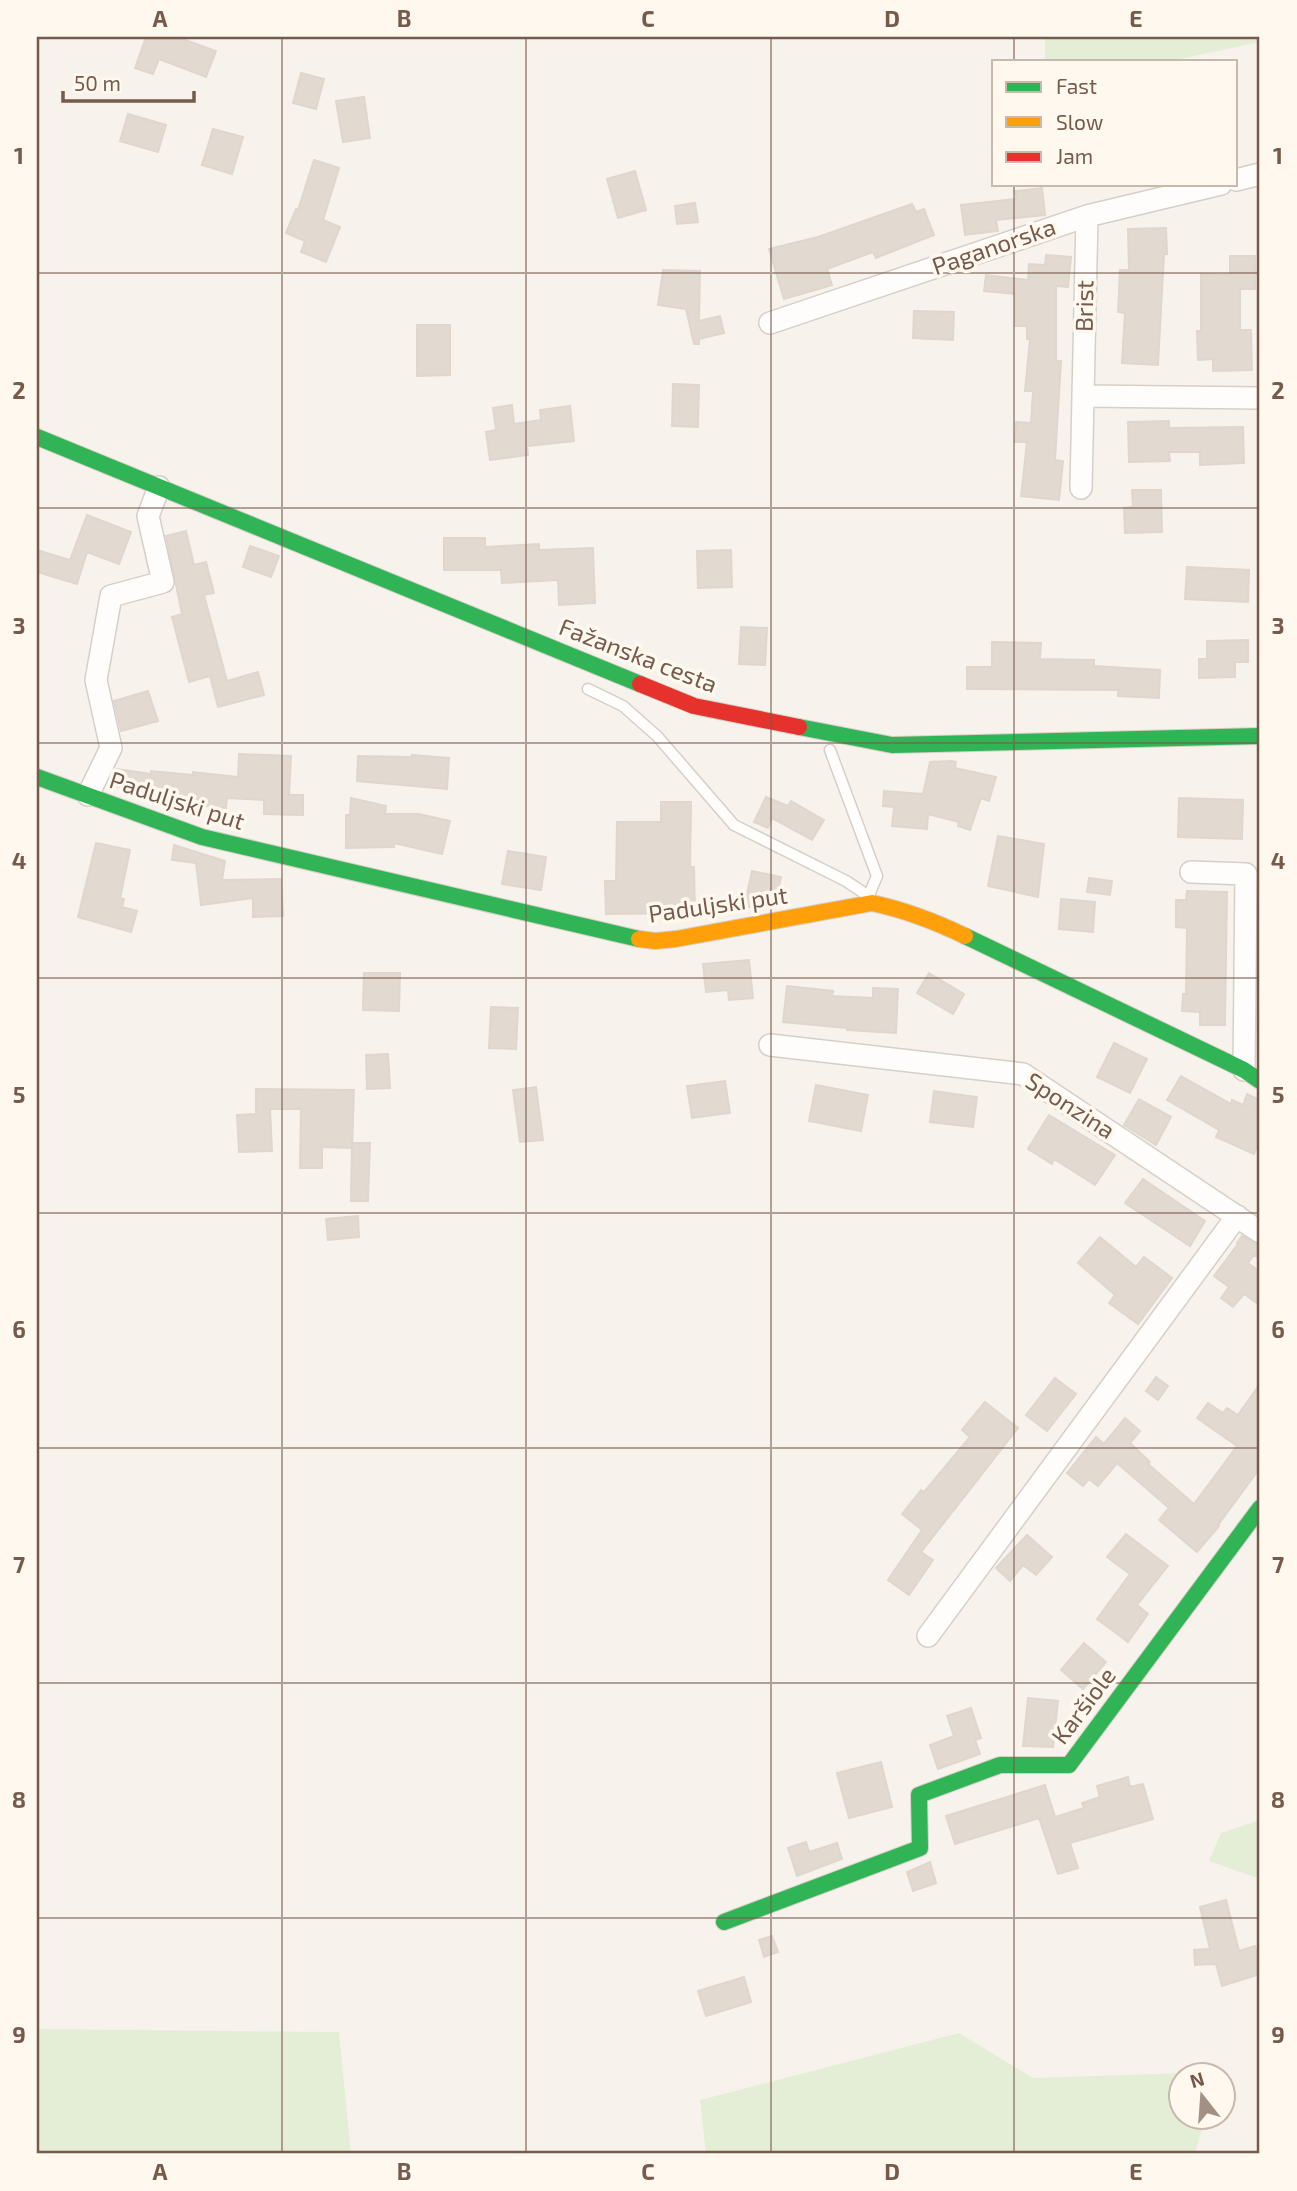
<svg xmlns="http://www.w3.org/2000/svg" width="1297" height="2191" font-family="'Exo 2',sans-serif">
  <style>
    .green { fill: #e4eed7 }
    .building { fill: #e2d9d1; stroke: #e0d6ce; stroke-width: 2 }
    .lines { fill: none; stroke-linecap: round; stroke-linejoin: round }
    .lane-casing { stroke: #d6cfc8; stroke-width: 13 }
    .street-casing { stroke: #d6cfc8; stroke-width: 24 }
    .fast-casing { stroke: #d7d0c8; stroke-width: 18 }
    .slow-casing { stroke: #d7d0c8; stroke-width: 18 }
    .jam-casing { stroke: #d7d0c8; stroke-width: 18 }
    .lane { stroke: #fefdfc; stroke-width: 10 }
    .street { stroke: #fefdfc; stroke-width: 21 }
    .fast { stroke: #30b455; stroke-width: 16 }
    .slow { stroke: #ff9f0a; stroke-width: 16 }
    .jam { stroke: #e5322d; stroke-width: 16 }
    .grid { fill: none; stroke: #765a4c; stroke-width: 2; stroke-opacity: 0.55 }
    .labels { text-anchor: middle; stroke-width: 7; stroke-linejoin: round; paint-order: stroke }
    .street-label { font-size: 24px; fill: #765a4c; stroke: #fff8ee }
    .neatline { fill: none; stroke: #765a4c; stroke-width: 2.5 }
    .grid-label { font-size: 23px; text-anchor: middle; font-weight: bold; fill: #765a4c }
  </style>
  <rect width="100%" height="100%" fill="#f7f3ec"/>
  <path class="green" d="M1045 37H1260V42L1171 61H1045Z
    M1260 1820V1879L1209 1861 1221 1833Z
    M37 2029 339 2032 351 2154H37Z
    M959 2033 1033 2078 1217 2072 1216 2075 1182 2076V2118H1205L1195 2154H706L700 2100Z"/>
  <path class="building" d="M146 37H177L216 51 206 77 159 59 153 74 135 68Z
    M301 73 324 79 316 109 293 103Z
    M364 97 370 138 343 142 336 101Z
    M128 114 166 125 158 152 120 141Z
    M213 129 243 137 232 174 202 165Z
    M314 160 339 168 323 220 340 227 326 262 301 252 305 241 286 233 296 209 298 210Z
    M635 171 646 210 618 218 607 179Z
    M1042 188 1045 215 996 220 998 231 965 235 961 205 1016 199 1015 191Z
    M695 203 698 222 677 224 675 206Z
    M912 204 916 212 924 209 934 235 876 258 873 252 827 269 832 285 784 299 769 249 818 237Z
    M1166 228 1167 254H1164L1158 365 1122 363 1125 313 1118 312 1120 270H1129L1128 229Z
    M1046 255 1071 257 1068 287 1056 286V361H1061L1055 460 1063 461 1059 500 1021 496 1027 442H1015L1016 422 1031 423 1033 391H1025L1030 339H1027V326H1015V294L984 291 986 275 1028 280 1029 264 1045 265Z
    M1230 256H1255V289H1240V330H1251L1252 370 1213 371V359L1198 360 1197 331H1201V274L1230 275Z
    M663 270 700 271 699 321 720 316 724 333 699 339V344H694L686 309 658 305Z
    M914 311 954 312 953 340 913 338Z
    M417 325H450V375L417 376Z
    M673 384 699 385 698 427 672 426Z
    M512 405 514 424 541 420 540 410 570 406 574 441 527 446 528 455 490 460 486 432 496 430 493 408Z
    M1169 421V428L1243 427 1244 463 1200 465V452H1169L1170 461 1129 462 1128 422Z
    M1132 490H1161L1162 532 1125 533 1124 508 1133 507Z
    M87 515 131 532 119 564 87 552 77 584 37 572V550L70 560Z
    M186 531 194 565 206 562 214 593 204 595 227 681 258 672 264 695 218 707 210 676 189 682 172 617 182 614 166 536Z
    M444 538H485V547L539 544V550L593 548 595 603 559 605 558 580 502 583 501 570H444Z
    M250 546 279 556 271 577 243 567Z
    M731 550 732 587 698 588 697 551Z
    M1187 567 1249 570 1248 602 1185 599Z
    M741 627 767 628 765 665 739 664Z
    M1248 640V662H1235V677L1199 678V659H1207V641Z
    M992 642 1041 643 1040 659 1094 660V666L1160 670 1159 698 1118 696V690L967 689V667H992Z
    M148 691 158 721 121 731 114 701Z
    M239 754 291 756 289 795H303V815L264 814V800L227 798 226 808 177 803V806L163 804 148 799 149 793 113 786 116 769 151 774V771L193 775V772L238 777Z
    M412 755 449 758 447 789 357 781 358 756 412 757Z
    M952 761 956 762 955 768 996 777 989 801 981 798 970 830 958 826 959 822 928 814 927 829 892 826 894 807 883 806 884 791 923 794 930 762Z
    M766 797 788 806 791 801 824 820 812 840 772 818 768 828 754 822Z
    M351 798 386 806 385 814H419L450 821 442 854 394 843V847L346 848V815H350Z
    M1179 798 1243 800 1242 839 1178 837Z
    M661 802H691L690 867H694L695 913 606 914 605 881H616L617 822H661Z
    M998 836 1044 844 1038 897 988 886Z
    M96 843 130 850 120 898 124 899 122 907 137 911 131 932 78 917Z
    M174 845 225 861 222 880 281 879 283 916 253 917V898L201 905 196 863 172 860Z
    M508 851 546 857 541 890 502 884Z
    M752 871 781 877 775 903 744 908Z
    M1089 878 1112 881 1110 895 1087 892Z
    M1187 891 1227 892 1225 1025H1200V1012L1182 1011 1183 994H1186L1187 928 1176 927V900H1186Z
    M1061 899 1095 902 1093 932 1059 929Z
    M749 960 753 998 729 1000 728 990 706 992 703 964Z
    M364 973H400L399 1011 363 1010Z
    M929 973 964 994 953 1014 917 993Z
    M787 986 833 991 832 996 873 998V988L898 989 896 1033 847 1030V1028L783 1022Z
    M491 1007 518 1008 516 1049 489 1048Z
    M1114 1043 1147 1059 1130 1093 1097 1077Z
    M388 1054 390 1088 367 1089 366 1055Z
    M1181 1076 1231 1104 1232 1100 1243 1105 1247 1094 1260 1100 1255 1112 1260 1114V1140L1254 1154 1216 1137 1219 1130 1167 1100Z
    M725 1081 730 1113 692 1118 687 1086Z
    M816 1085 868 1095 861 1131 809 1121Z
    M536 1087 543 1140 520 1142 513 1090Z
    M256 1089 354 1090 352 1148 322 1147V1168H300L301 1109H270L272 1151 239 1152 237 1115 256 1114Z
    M934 1091 977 1097 973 1127 930 1122Z
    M1139 1099 1171 1117 1156 1145 1124 1125Z
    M1049 1115 1115 1155 1095 1185 1054 1159 1052 1164 1028 1149Z
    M352 1143H370L368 1201H351Z
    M1143 1179 1205 1221 1190 1246 1125 1203Z
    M358 1216 359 1237 328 1240 326 1219Z
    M1242 1236 1260 1245V1259L1254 1255 1248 1263 1260 1272V1305L1244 1294 1233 1307 1221 1298 1229 1287 1214 1276 1238 1244 1237 1243Z
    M1100 1237 1136 1267 1144 1257 1172 1278 1138 1324 1109 1303 1115 1295 1078 1263Z
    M1156 1377 1168 1386 1158 1400 1146 1391Z
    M1055 1378 1076 1394 1047 1431 1026 1415Z
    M1260 1384V1468L1218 1525 1219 1526 1197 1552 1159 1520 1169 1508 1117 1463 1098 1486 1089 1479 1083 1486 1067 1473 1096 1437 1104 1444 1125 1418 1140 1431 1130 1443 1150 1462 1148 1464 1194 1504 1237 1446 1197 1418 1208 1403 1223 1413 1227 1408 1238 1415Z
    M985 1402 1018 1428 921 1552 933 1560 909 1595 888 1580 922 1530 902 1514 921 1490 924 1492 970 1437 962 1430Z
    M1126 1534 1168 1566 1137 1605 1148 1614 1128 1642 1097 1619 1130 1574 1107 1557Z
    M1027 1535 1052 1557 1036 1575 1023 1565 1010 1581 996 1568Z
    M1084 1643 1106 1662 1083 1689 1061 1670Z
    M1028 1698 1058 1701 1053 1747 1023 1746Z
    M971 1708 981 1738 975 1740 980 1754 938 1769 930 1745 954 1736 947 1716Z
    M881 1762 892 1807 849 1818 837 1773Z
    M1128 1777 1130 1787 1143 1784 1153 1819 1070 1843 1078 1868 1058 1874 1039 1818 955 1844 946 1816 1045 1785 1055 1817 1084 1808 1082 1803 1100 1797 1097 1786Z
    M806 1842 809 1852 837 1843 842 1859 797 1876 788 1848Z
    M930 1862 936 1883 913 1891 907 1872Z
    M1226 1900 1239 1951 1255 1946 1260 1964V1974L1222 1986 1216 1964 1195 1965 1194 1950 1210 1949 1200 1907Z
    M772 1936 778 1952 764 1957 759 1940Z
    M744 1977 751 2002 706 2016 698 1991Z"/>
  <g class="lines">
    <defs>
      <path id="lane" d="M588 689 623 706 657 736 734 825 846 881 870 897
        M830 750 877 876 869 895"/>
      <path id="street" d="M1236 180 1260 174
        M1087 216 1083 396 1260 398
        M770 323 1087 216 1221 184
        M1081 488 1083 396
        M88 795 111 748 96 680 111 596 163 582 148 516 159 487
        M1191 872 1246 874 1244 1070
        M770 1045 1023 1074 1260 1232
        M928 1636 1237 1216"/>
      <path id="fast" d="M37 437 640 684
        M799 727 892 745 1260 736
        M37 777 202 837 639 939
        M965 936 1244 1070 1260 1081
        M724 1922 920 1848 919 1795 1000 1765H1069L1260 1508"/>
      <path id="slow" d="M639 939 655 941 676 939 872 903C905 910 934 921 965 936"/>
      <path id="jam" d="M640 684 694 706 799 727"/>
    </defs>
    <use href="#lane" class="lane-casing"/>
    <use href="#street" class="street-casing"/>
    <use href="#fast" class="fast-casing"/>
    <use href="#slow" class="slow-casing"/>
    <use href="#jam" class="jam-casing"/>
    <use href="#lane" class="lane"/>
    <use href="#street" class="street"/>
    <use href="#fast" class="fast"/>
    <use href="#slow" class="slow"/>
    <use href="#jam" class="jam"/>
  </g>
  <path class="grid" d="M282 37V2154M526 37V2154M771 37V2154M1014 37V61M1014 184V2154M37 273H1260M37 508H1260M37 743H1260M37 978H1260M37 1213H1260M37 1448H1260M37 1683H1260M37 1918H1260"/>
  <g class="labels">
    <g class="street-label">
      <text transform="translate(994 247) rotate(-19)" y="8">Paganorska</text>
      <text transform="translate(1085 306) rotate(-89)" y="8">Brist</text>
      <text transform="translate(638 656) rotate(21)" y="8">Fažanska cesta</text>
      <text transform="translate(177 801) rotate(18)" y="8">Paduljski put</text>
      <text transform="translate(718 905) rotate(-8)" y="8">Paduljski put</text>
      <text transform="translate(1070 1106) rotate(33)" y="8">Sponzina</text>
      <text transform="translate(1084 1706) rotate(-53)" y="8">Karšiole</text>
    </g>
  </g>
  <rect width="1297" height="2191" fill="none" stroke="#fff8ee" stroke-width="77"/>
  <rect x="992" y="60" width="245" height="126" fill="#fff8ee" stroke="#c8b9ad" stroke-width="2"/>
  <rect x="1006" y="82" width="35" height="10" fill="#30b455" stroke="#c8b9ad" stroke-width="2"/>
  <text x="1056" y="94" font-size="21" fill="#765a4c">Fast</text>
  <rect x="1006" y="117" width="35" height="10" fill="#ff9f0a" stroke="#c8b9ad" stroke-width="2"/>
  <text x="1056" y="130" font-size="21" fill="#765a4c">Slow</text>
  <rect x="1006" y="152" width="35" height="10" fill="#e5322d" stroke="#c8b9ad" stroke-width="2"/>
  <text x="1056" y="164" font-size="21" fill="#765a4c">Jam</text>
  <g transform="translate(1202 2096) rotate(343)"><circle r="33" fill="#fff8ee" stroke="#c8b9ad" stroke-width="2"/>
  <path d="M0-5L12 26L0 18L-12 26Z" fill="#a39084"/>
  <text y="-10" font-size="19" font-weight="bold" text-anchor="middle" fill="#765a4c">N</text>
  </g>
  <path d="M63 91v10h131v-10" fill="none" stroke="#765a4c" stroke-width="3.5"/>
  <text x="74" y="91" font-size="21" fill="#765a4c" stroke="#fff8ee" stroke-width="5" paint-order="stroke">50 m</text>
  <rect x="38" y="38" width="1220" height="2114" class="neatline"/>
  <g class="grid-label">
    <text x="160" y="27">A</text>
    <text x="404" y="27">B</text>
    <text x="648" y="27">C</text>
    <text x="892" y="27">D</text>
    <text x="1136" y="27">E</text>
    <text x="19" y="164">1</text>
    <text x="1278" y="164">1</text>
    <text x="19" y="399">2</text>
    <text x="1278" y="399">2</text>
    <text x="19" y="634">3</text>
    <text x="1278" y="634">3</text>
    <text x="19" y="869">4</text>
    <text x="1278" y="869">4</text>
    <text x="19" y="1103">5</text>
    <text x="1278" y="1103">5</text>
    <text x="19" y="1338">6</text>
    <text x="1278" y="1338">6</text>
    <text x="19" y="1573">7</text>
    <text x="1278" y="1573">7</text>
    <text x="19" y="1808">8</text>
    <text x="1278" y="1808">8</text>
    <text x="19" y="2043">9</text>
    <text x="1278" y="2043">9</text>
    <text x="160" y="2180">A</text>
    <text x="404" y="2180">B</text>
    <text x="648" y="2180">C</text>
    <text x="892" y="2180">D</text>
    <text x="1136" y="2180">E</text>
  </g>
</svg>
